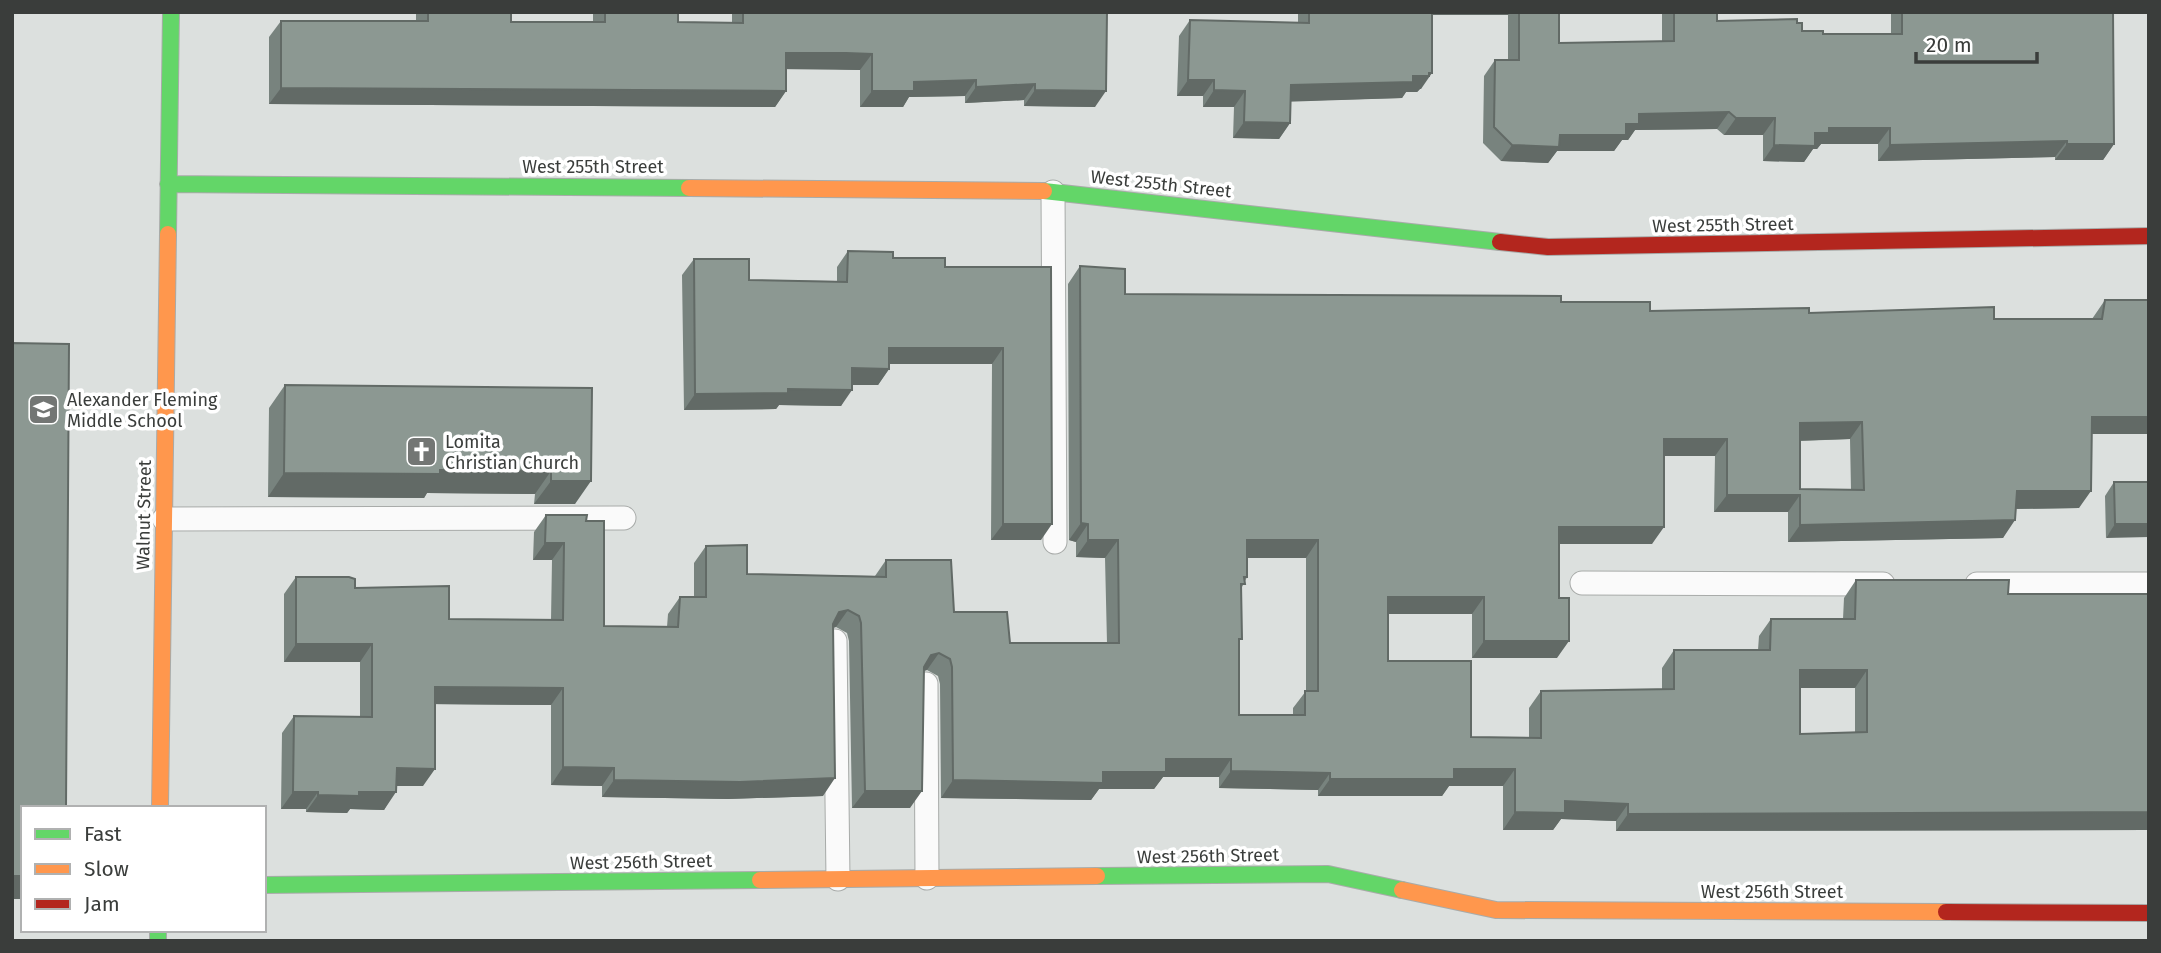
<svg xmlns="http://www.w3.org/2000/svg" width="2161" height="953" font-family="'Fira Sans',sans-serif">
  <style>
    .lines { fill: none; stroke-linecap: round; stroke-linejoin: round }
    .lane-casing { stroke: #a8aba9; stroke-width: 25 }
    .fast-casing { stroke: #a8aba9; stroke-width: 18 }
    .slow-casing { stroke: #a8aba9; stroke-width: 18 }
    .jam-casing { stroke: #a8aba9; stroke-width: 18 }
    .lane { stroke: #fafafa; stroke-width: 23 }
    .fast { stroke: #63d668; stroke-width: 16 }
    .slow { stroke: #ff974d; stroke-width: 16 }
    .jam { stroke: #b3261e; stroke-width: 16 }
    .wall { fill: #78837e; fill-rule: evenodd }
    .shaded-wall { fill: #626a66 }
    .building { fill: #8c9892; stroke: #626a66; stroke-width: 2; fill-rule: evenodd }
    .labels { text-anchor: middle; stroke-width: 7; stroke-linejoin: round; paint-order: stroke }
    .street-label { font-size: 18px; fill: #3a3d3b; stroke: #fff }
    .poi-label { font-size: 18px; fill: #3a3d3b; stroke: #fff; text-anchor: start }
  </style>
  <rect width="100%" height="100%" fill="#dce0de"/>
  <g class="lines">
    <defs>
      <path id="lane" d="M1053 192 1055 542
        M164 519 624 518
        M1582 583 1883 584
        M1977 584H2149
        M835 641 838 879
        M926 684 927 878"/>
      <path id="fast" d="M168 184 689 188
        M1044 191 1500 242
        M168 234 171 12
        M1097 876 1328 874 1402 890
        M264 885 760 880
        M158 930V941"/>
      <path id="slow" d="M689 188 1044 191
        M160 808 168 234
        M760 880 1097 876
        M1402 890 1496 910 1946 912"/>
      <path id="jam" d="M1500 242 1548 247 2149 236
        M1946 912 2149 913"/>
    </defs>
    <use href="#lane" class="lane-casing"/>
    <use href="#fast" class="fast-casing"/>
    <use href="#slow" class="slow-casing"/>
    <use href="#jam" class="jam-casing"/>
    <use href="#lane" class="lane"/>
    <use href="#fast" class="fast"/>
    <use href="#slow" class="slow"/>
    <use href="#jam" class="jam"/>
  </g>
  <path class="wall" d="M416 12H511V22H593V12H678V22L732 23V12H1107L1095 107 1024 106V100L965 103V96L909 97 903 107H860V70L835 69H786V91L775 107 269 104V37L281 21H416Z
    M1298 12H1559V43L1662 42V12H1717V21L1797 23 1802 31 1823 34H1891V12H2113L2114 144 2103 160H2055V157L1878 161V144H1821L1817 149H1813L1804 162 1763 161V135H1724L1717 129 1635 130 1628 140H1622L1614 151H1557L1548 163 1501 161 1483 143 1484 76 1495 60H1508V15H1432L1421 89H1420L1417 92H1406L1402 98 1291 101 1290 123 1279 139 1233 138 1234 107H1203V96H1177L1179 36 1190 20 1298 23Z
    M848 251 945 267H1051L1041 540H991L992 364H889V369L878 385H852L841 406 779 405 776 409 684 410 682 275 694 259 749 280 837 281V267Z
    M1080 266 1125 294 1561 302 1650 311 1809 313 1994 319H2092L2105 300 2149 434H2092L2079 508 2016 509 2003 538 1788 542V512H1714L1715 456H1664L1652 544H1559L1557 658H1472V614H1388V661L1471 737 1529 738V708L1541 691 1662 689V668L1674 650H1758L1759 636 1771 619H1843L1844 598 1856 580 2008 594 2149 830 1616 831V821L1561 819 1553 830H1503V786H1449L1442 796H1318V790L1219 788V777H1163L1154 789H1099L1091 800 941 798 940 684 938 676 927 670 924 671 910 808H852L849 641 847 633 836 627 833 628 823 796 728 799 602 797V786L551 785V705L435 704 423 786H397L384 810 350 809 347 813 306 812V809H281L282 733 294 716H360V662H284V594L296 577 355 588 449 619 551 620 552 560H533L534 532 546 515 586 521 604 626 667 627 668 614 680 597H694V563L706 546 747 574 875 576 886 560 954 612 1010 643H1107L1105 558 1076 557V542L1069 540 1068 284ZM1850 439 1851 490 1800 489V441ZM1247 558H1306V691L1293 708V715H1239V644L1241 589 1247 577ZM1800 688H1855V732L1800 734Z
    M285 385 592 388 575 504H534L535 494 427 493 424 498 268 497 269 408Z
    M2114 482H2149L2106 538 2105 496Z"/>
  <path class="shaded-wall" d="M1422 12H1510L1508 15H1420Z
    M786 53 872 54 860 70 775 69Z
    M1429 73H1432L1421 89H1420L1417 92H1406L1402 98 1280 102 1291 85 1413 76Z
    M976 80 965 96 909 97 903 107H860L872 91 914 82Z
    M1188 80H1214L1203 96H1177Z
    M1035 84 1024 100 965 103 976 87Z
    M281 88 786 91 775 107 269 104Z
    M1035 90 1106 91 1095 107 1024 106Z
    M1214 90 1245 91 1234 107H1203Z
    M1729 112 1717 129 1635 130 1628 140H1622L1614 151H1557L1548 163 1501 161 1512 145 1560 135 1626 124 1639 114Z
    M1736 118H1775L1763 135H1724Z
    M1244 122 1290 123 1279 139 1233 138Z
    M1829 128H1890L1878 144H1821L1817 149H1813L1804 162 1763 161 1774 145Z
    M2067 141 2055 157 1878 161 1890 145Z
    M2067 144H2114L2103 160H2055Z
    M889 348H1003L992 364H878Z
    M852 368 889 369 878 385H841Z
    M788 389 852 390 841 406 779 405 776 409 684 410 695 394Z
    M2092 417H2149V434H2080Z
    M1862 422 1850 439 1788 441 1800 423Z
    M1664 439H1727L1715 456H1651Z
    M440 470 551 471 535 494 427 493 424 498 268 497 284 473Z
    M551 481H591L575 504H534Z
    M2017 491H2091L2079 508 2005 509Z
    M1727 495H1800L1788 512H1714Z
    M2015 520 2003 538 1788 542 1800 525Z
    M1081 523 1088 524 1076 542 1069 540Z
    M1003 524H1052L1041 540H991Z
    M2115 524H2149V537L2106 538Z
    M1559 527H1664L1652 544H1547Z
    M1088 540H1118L1105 558 1076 557Z
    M1247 540H1318L1306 558H1235Z
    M545 543H564L552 560H533Z
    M1388 597H1484L1472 614H1376Z
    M848 610 836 627 827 629 839 612Z
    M1484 641H1569L1557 658H1472Z
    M296 644H372L360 662H284Z
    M939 653 927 670 918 672 931 655Z
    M1800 670H1867L1855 688H1788Z
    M435 687 563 688 551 705 423 704Z
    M1166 759H1231L1219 777H1163L1154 789H1099L1091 800 941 798 953 780 1103 772Z
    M563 767 614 768 602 786 551 785Z
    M397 768 435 769 423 786H385Z
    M1454 769H1515L1503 786H1449L1442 796H1318L1330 779Z
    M1231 771 1330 773 1318 790 1219 788Z
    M835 778 823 796 728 799 602 797 614 780Z
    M865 791H922L910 808H852Z
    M293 792H318L306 809H281Z
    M359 792H396L384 810 350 809 347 813 306 812 318 795Z
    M1565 801 1628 804 1616 821 1561 819 1553 830H1503L1515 812Z
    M2149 812V830L1616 831 1628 814Z
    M12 876H23V899H12Z"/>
  <path class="building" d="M428 12H511V22H605V12H678V22L743 23V12H1107L1106 91 1035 90V84L976 87V80L914 82V91H872V54L846 53H786V91L281 88V21H428Z
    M1309 12H1432V73H1429V76H1413V82L1291 85 1290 123 1244 122 1245 91 1214 90V80H1188L1190 20 1309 23Z
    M1519 12H1559V43L1674 41V12H1717V21L1797 19V23H1802V31H1823V34H1902V12H2113L2114 144H2067V141L1890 145V128H1829V133H1815V146L1774 145 1775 118H1736L1729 112 1639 114V124H1626V135H1560L1559 147 1512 145 1494 127 1495 60H1519Z
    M848 251 893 252V258H945V267H1051L1052 524H1003V348H889V369L852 368V390L788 389V393L695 394 694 259H749V280L847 282Z
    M1080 266 1125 269V294L1561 296V302H1650V311L1809 308V313L1994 307V319H2102L2105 300H2149V417H2092L2091 491H2017L2015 520 1800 525V495H1727V439H1664V527H1559V598H1569V641H1484V597H1388V661H1471V737L1541 738V691L1674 689V650H1770L1771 619H1855L1856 580H2009L2008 594H2149V812L1628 814V804L1565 801V813L1515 812V769H1454V779H1330V773L1231 771V759H1166V772H1103V783L953 780 952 667 950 659 939 653 931 655 924 667 922 791H865L861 623 859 616 848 610 839 612 833 624 835 778 740 782 614 780V768L563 767V688L435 687V769L397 768 396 792H359V796L318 795V792H293L294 716 372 717V644H296V577H349L355 579V588L449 586V619L563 620 564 543H545L546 515H587L586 521H604V626L678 627 680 597H706V546L747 545V574L886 577V560H951L954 612H1007L1010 643H1119L1118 540H1088V524L1081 523ZM1862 422 1864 490 1800 489V423ZM1247 540H1318V691H1305V715H1239V639H1242L1241 584H1245L1244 577H1247ZM1800 670H1867V732L1800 734Z
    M12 343 69 344 66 808H23V876H12Z
    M285 385 592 388 591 481H551V471L440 470V474L284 473Z
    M2114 482H2149V524H2115Z"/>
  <defs>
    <symbol id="school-square" viewBox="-11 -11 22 22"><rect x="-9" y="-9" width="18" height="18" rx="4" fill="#737674" stroke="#fff"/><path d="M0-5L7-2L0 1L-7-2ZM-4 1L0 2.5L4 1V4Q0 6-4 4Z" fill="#fff"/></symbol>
    <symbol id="church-square" viewBox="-11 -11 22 22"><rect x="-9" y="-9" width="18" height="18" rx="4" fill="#737674" stroke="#fff"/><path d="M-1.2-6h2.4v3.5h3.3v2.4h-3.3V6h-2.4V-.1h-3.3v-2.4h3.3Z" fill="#fff"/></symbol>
  </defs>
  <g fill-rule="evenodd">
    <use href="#school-square" x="26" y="392" width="35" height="35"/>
    <use href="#church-square" x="404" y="434" width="35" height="35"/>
  </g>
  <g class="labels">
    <g class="street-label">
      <text x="593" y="173">West 255th Street</text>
      <text transform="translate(1161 184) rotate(6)" y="6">West 255th Street</text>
      <text transform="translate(1723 225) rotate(-1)" y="6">West 255th Street</text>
      <text transform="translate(144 515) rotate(-89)" y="6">Walnut Street</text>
      <text transform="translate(1208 856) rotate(-1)" y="6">West 256th Street</text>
      <text transform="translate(641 862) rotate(-1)" y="6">West 256th Street</text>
      <text x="1772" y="898">West 256th Street</text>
    </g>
    <g class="poi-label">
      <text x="67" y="406">Alexander Fleming<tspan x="67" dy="21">Middle School</tspan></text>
      <text x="445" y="448">Lomita<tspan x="445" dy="21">Christian Church</tspan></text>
    </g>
  </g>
  <rect width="2161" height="953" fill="none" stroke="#3a3d3b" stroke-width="28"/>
  <rect x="21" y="806" width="245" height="126" fill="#ffffff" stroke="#b0b1b1" stroke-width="2"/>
  <rect x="35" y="829" width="35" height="10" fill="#63d668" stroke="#b0b1b1" stroke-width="2"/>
  <text x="84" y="841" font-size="21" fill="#3a3d3b">Fast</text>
  <rect x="35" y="864" width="35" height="10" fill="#ff974d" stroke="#b0b1b1" stroke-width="2"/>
  <text x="84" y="876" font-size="21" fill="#3a3d3b">Slow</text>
  <rect x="35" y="899" width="35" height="10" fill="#b3261e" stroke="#b0b1b1" stroke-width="2"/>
  <text x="84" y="911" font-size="21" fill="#3a3d3b">Jam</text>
  <path d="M1916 52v10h121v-10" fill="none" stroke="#3a3d3b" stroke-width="3.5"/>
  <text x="1926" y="52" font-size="21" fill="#3a3d3b" stroke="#ffffff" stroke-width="5" paint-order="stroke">20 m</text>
</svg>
